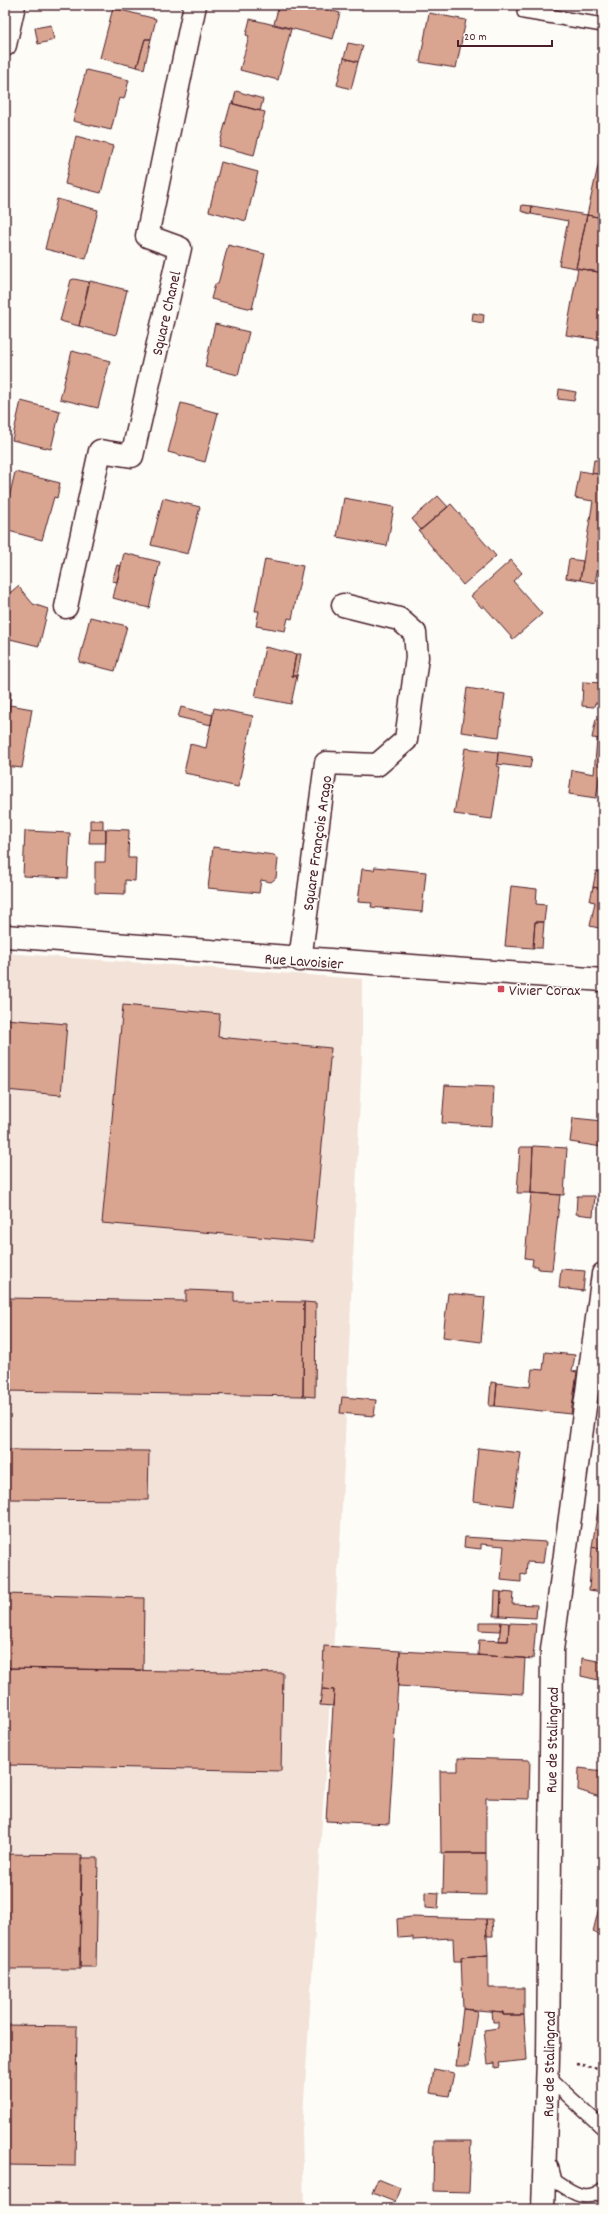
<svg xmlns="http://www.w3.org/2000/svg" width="608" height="2214" font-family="Dekko,sans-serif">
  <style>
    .built { fill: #f2e2d8 }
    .building { fill: #daa590; stroke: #4a1f2b }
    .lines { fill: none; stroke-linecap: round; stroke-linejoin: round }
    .lane-casing { stroke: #4a1f2b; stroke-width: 16 }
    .street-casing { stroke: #4a1f2b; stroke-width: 25 }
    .path { stroke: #4a1f2b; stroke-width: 2.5; stroke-dasharray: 3 3; stroke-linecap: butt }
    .lane { stroke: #fdfcf7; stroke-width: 13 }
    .street { stroke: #fdfcf7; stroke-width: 22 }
    .poi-dot { fill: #d1495b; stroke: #fdfcf7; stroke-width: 1.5 }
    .labels { text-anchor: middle; stroke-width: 3; stroke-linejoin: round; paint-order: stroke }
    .street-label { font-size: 16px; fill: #4a1f2b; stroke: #fdfcf7 }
    .poi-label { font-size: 16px; fill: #4a1f2b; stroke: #fdfcf7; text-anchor: start }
  </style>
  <rect width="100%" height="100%" fill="#fdfcf7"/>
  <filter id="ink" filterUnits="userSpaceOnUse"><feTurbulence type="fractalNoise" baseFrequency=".025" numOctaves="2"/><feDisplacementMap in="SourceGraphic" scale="8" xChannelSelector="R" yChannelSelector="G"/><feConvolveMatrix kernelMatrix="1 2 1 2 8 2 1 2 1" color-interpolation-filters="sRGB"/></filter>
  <g filter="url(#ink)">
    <path class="built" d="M5 953 362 979V1055L341 1527 302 2131 304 2209H5Z"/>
    <path class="building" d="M279 5H327L326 9 340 13 333 39 274 24Z
      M113 8 156 19 151 39H145L137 67 100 58Z
      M429 13 466 20 456 68 420 62Z
      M250 19 291 29 278 80 240 70 249 36 246 35Z
      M51 25 54 40 38 44 35 28Z
      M145 39H151L144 69 137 67Z
      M348 43 363 46 358 62 344 58Z
      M344 58 358 62 351 89 337 85Z
      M86 70 129 80 124 99 119 98 111 130 73 121Z
      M236 91 263 99 260 111 233 104Z
      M231 103 265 112 254 155 219 146Z
      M603 131V153L599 152Z
      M76 136 113 146 101 193 65 184Z
      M601 153H603V218L587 215Z
      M221 162 258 172 246 221 209 211Z
      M57 199 98 210 86 259 45 249Z
      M522 205 532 206 531 214 521 211Z
      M532 206 587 215 576 268 559 265 568 221 531 214Z
      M587 215 603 218V273L576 268Z
      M228 245 265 254 252 309 211 299 215 284H218Z
      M578 268 603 273V288L599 309 603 311V340L566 335Z
      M74 279 89 282 79 326 60 321 71 280Z
      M90 281 127 290 116 335 79 326Z
      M473 313 484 315 483 323 472 321Z
      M215 324 249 332 238 375 205 367Z
      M72 351 110 361 98 408 60 399Z
      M559 389 576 392 574 401 558 399Z
      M21 401 60 411 51 449 12 440Z
      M181 403 218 413 205 462 168 452Z
      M599 457 603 458V475L592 473 594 460H599Z
      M580 471 603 475V567L598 566 595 583 580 580 593 501 575 498Z
      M15 472 60 483 57 498 54 497 42 540 5 530V515Z
      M438 496 448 507 421 530 412 519Z
      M163 498 200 507 188 554 151 545Z
      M344 498 394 507 387 546 337 537Z
      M451 504 496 556 463 585 419 531Z
      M124 553 160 562 149 608 113 598Z
      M265 559 303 566 292 619 288 618 285 631 256 626 259 611H255Z
      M569 559 583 561 580 580 566 578Z
      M511 560 522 573 513 581 542 614 513 639 483 605 482 608 471 596Z
      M117 565 121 566 117 582 112 581Z
      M18 586 33 604 48 609 39 646 10 639 5 633V597Z
      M90 617 127 626 115 671 79 662Z
      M265 647 296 654 292 676H297L291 704 255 697Z
      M296 654H301L297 676H292Z
      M583 682 603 683V704L595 703 594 707 582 706Z
      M467 688 505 694 499 737 461 732Z
      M5 692 11 693 9 708 5 707Z
      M10 705 32 709 22 768 5 766V731Z
      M5 707 9 708 5 731Z
      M181 707 213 715 211 725 178 717Z
      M214 708 253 716 238 787 199 778 200 776 184 773 190 744 206 748Z
      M596 719 603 720V739L592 738Z
      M597 739 603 740V775H600L596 798 569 794 572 770 594 774Z
      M465 748 498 752 497 766 500 767 492 819 454 814Z
      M498 752 532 757 530 768 497 764Z
      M90 820H103V829H90Z
      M603 822V845H599Z
      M90 829H106V843H89Z
      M106 829 129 830 128 858H136L135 881 125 880V894L95 893V862H105Z
      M25 831 70 833 68 878 23 876Z
      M213 847 274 855 278 859 276 878 271 882 261 880 259 893 208 888Z
      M603 863V889L593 887 596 871 601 872Z
      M375 867 426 872 422 912 371 907 372 903 358 902 362 869 374 870Z
      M511 886 537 889 536 904 546 905 544 922H535L533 948 505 946Z
      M593 887 603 889V929L590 926 595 902 590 901Z
      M535 922H544L542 948H533Z
      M123 1005 220 1014 218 1037 331 1048 313 1242 102 1223Z
      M5 1019 67 1024 61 1095 5 1090Z
      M445 1085 494 1087 492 1126 442 1123Z
      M573 1118 603 1121 602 1147 570 1142Z
      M533 1146 567 1148 564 1195 531 1193Z
      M520 1147H533L531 1193H517Z
      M531 1193 560 1195 552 1270 538 1269V1266H532L533 1259 525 1258Z
      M577 1196H595L593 1216 576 1214Z
      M561 1269 585 1271 583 1291 559 1288Z
      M186 1290 234 1292V1301L304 1302 303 1396 5 1391V1298L186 1301Z
      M448 1293 485 1297 481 1342 443 1337Z
      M304 1302 316 1303 315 1397 303 1396Z
      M545 1352 575 1355 572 1371 577 1372 571 1414 495 1406 497 1383 530 1387 532 1369 543 1370Z
      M491 1382 497 1383 495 1406H489Z
      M342 1397 376 1400 374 1416 340 1413Z
      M478 1448 521 1453 513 1506 473 1501Z
      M5 1450 149 1451 148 1500 5 1499Z
      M603 1472V1498L600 1497Z
      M600 1497 603 1498V1549L592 1547Z
      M465 1537 546 1542 543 1563 527 1562 526 1575 521 1574V1582L501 1580 504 1546 481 1544V1549L464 1547Z
      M592 1547 603 1549V1592L589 1590Z
      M495 1591 501 1592 500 1616H494Z
      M501 1592 513 1593 512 1604 537 1605 536 1618 500 1616Z
      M5 1594 144 1598 143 1670 5 1668Z
      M479 1622H501L500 1631 479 1630Z
      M501 1622 509 1623 508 1641H499Z
      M509 1623 536 1624 533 1659 478 1655 479 1640 508 1641Z
      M324 1646 400 1651 389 1824 326 1821 334 1690 322 1689Z
      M400 1651 525 1658 523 1694 398 1686Z
      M582 1658 603 1662V1681L581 1676Z
      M5 1668 283 1673 281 1771 5 1765Z
      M322 1689 334 1690 333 1706 320 1705Z
      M458 1758 530 1760 529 1799 486 1798V1853H441L440 1771H458Z
      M579 1768 603 1771V1798L578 1790Z
      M444 1853H486V1895L443 1894Z
      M5 1854 82 1855 80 1969H5Z
      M81 1858H98L96 1967H80Z
      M425 1892 439 1893 438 1909 425 1908Z
      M601 1899 603 1900V1935L593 1932Z
      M411 1917 486 1919 488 1955 461 1957 462 1961H454L453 1938 413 1940V1937L398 1938 397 1919Z
      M486 1919H492L493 1936H487Z
      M488 1955V1988H524V2015H503V2012L463 2009 461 1957Z
      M463 2009 477 2011 469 2066H456Z
      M492 2011 503 2012V2015H524L527 2060 499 2063 500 2067 495 2068V2063L488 2064 484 2030 498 2028V2022H493Z
      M5 2025 77 2026 75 2166 5 2165Z
      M434 2069 454 2073 449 2096 430 2093Z
      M434 2141H471L469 2192 433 2191Z
      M378 2179 400 2188 395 2202 372 2193Z"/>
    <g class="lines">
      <defs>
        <path id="lane" d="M524 12 603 25
          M548 2077 603 2128
          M551 2165 555 2181C570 2191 586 2204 603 2189"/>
        <path id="street" d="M5 45 14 5
          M66 607 100 451 132 456 180 248 147 236 195 5
          M5 936 603 980
          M300 960 326 763 377 765 406 740 417 657 415 633 399 619 343 605
          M543 2209 548 2058 552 1650 603 1274"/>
      </defs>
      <use href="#lane" class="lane-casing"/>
      <use href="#street" class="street-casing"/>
      <path class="path" d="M576 2064 603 2069"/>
      <use href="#lane" class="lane"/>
      <use href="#street" class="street"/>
    </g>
  </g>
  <rect class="poi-dot" x="497" y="985" width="8" height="8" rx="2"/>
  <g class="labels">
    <g class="street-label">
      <text transform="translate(165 313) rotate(-77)" y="6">Square Chanel</text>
      <text transform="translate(316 843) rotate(-82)" y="6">Square François Arago</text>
      <text transform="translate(304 960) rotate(4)" y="6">Rue Lavoisier</text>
      <text transform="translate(551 1740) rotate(-89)" y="6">Rue de Stalingrad</text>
      <text transform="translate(548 2064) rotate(-89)" y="6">Rue de Stalingrad</text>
    </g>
    <g class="poi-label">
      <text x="509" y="995">Vivier Corax</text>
    </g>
  </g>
  <rect width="608" height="2214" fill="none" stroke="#fdfcf7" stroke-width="20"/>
  <rect x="10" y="10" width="588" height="2194" fill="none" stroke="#4a1f2b" stroke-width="1.5" filter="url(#ink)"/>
  <path d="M458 40v6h94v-6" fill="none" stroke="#4a1f2b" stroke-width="2"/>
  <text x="464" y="40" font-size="12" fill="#4a1f2b" stroke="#fdfcf7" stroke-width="3" paint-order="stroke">20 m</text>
</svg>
